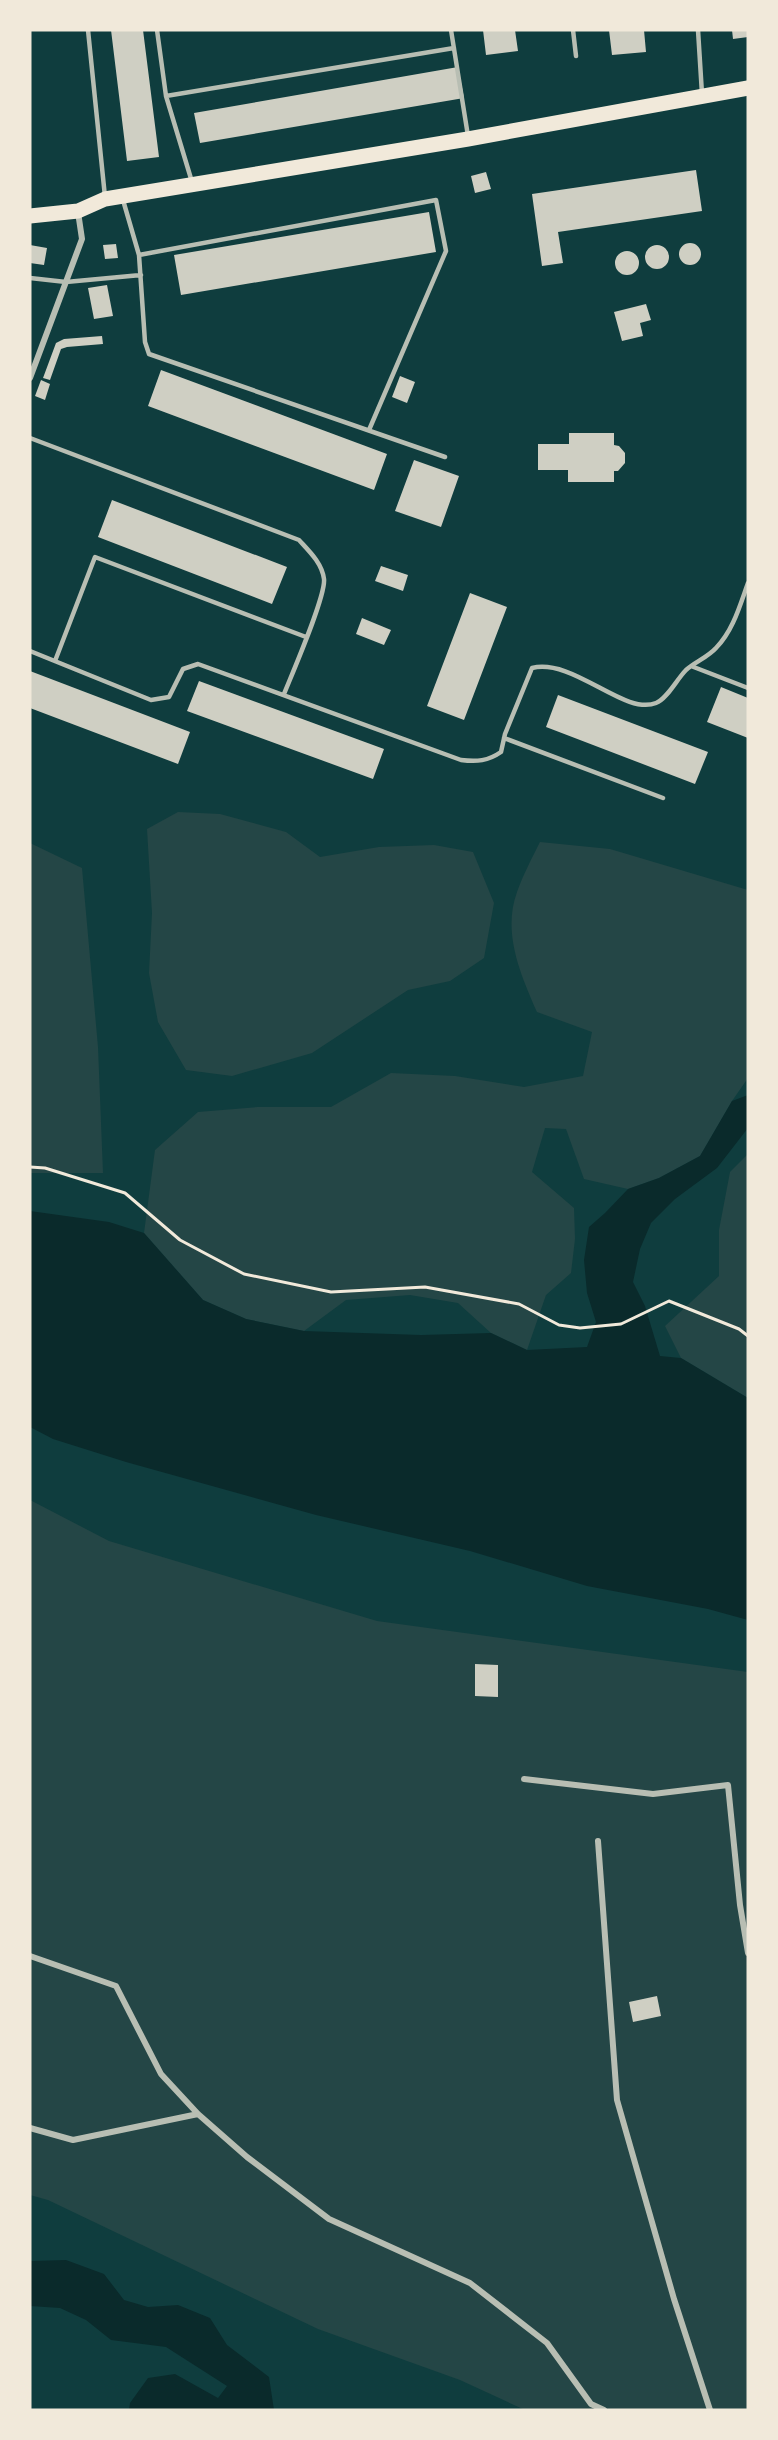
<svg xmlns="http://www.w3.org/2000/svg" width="778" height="2440" font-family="Montserrat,sans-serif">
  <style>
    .green { fill: #244646 }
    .water { fill: #0a2a2b }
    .building { fill: #cfcfc3 }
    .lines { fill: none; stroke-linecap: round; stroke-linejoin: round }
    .path { stroke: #f1e9da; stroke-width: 3 }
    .service { stroke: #b8beb3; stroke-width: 4.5 }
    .minor { stroke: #b8beb3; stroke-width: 6 }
    .primary { stroke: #f1e9da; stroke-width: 15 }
  </style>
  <rect width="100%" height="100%" fill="#0f3d3e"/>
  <path class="green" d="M178 812 220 814 286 832 320 857 379 847 434 845 473 852 494 903 484 958 450 981 408 990 312 1053 232 1076 186 1070 158 1022 149 973 152 913 147 829Z
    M540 842 610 849 748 890V1078L732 1101 700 1156 659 1178 628 1189 584 1179 566 1129 545 1128 532 1172 574 1208 575 1239 571 1273 546 1295 527 1350 491 1333 458 1303 410 1295 346 1300 304 1331 246 1319 203 1300 144 1233 155 1150 198 1112 258 1107H331L391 1073 455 1076 524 1087 583 1076 592 1032 537 1012C521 975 502 933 517 892 523 875 532 858 540 842Z
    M30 843 82 868 98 1047 103 1173H30Z
    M748 1154V1398L681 1358 665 1326 719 1276V1230L730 1172Z
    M30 1500 109 1541 377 1621 748 1672V2410H525L460 2380 318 2329 48 2200 30 2195Z"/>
  <path class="water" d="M748 1095V1128L717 1168 675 1199 651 1223 640 1249 633 1282 645 1306 660 1356 681 1358 748 1398V1620L708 1609 587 1586 470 1551 316 1515 126 1462 53 1439 30 1427V1211L109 1222 144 1233 203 1300 246 1319 304 1331 421 1335 491 1333 527 1350 587 1347 596 1322 587 1293 584 1260 589 1227 605 1213 628 1189 659 1178 700 1156 732 1101Z
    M66 2260 104 2274 124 2300 148 2307 178 2305 210 2318 227 2345 269 2377 274 2410H129L130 2403 148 2378 175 2374 218 2398 227 2386 166 2347 111 2340 86 2320 60 2308 30 2306V2261Z"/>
  <path class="building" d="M111 30H143L159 157 127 161Z
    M483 30H515L518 51 486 55Z
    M609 30H644L646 52 612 55Z
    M732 30H748V37L733 39Z
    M458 67 464 98 200 143 194 113Z
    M696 170 702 211 558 232 563 263 542 266 532 194Z
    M486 172 491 189 475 193 471 176Z
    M429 212 436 252 181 295 174 255Z
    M679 254a11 11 0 1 1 22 0a11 11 0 1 1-22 0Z
    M116 244 118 258 105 259 103 245Z
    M30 245 47 248 44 265 30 263Z
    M645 257a12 12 0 1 1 24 0a12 12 0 1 1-24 0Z
    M615 263a12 12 0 1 1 24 0a12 12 0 1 1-24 0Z
    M107 285 113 316 94 319 88 288Z
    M646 304 651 320 640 323 643 336 622 341 614 312Z
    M102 336 103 344 67 347 61 349 50 380 43 378 56 343 64 339Z
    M161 370 387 454 374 490 148 406Z
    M400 376 415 382 407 403 392 397Z
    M41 380 50 384 45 400 35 396Z
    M569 433H614V445L619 446 625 453V463L618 471H614V482H568V470H538V444H569Z
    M414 460 459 476 441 527 395 511Z
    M112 500 287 567 272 604 98 537Z
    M381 566 408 575 403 591 375 581Z
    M470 593 507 607 464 720 427 706Z
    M362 618 391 630 384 645 356 634Z
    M30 671 190 732 178 764 30 708Z
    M199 681 384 749 373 779 187 711Z
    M721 687 748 698V738L707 722Z
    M558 695 708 752 695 784 546 727Z
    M475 1664 498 1665V1697L475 1696Z
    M657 1996 661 2016 633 2022 629 2002Z"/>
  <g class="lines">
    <path class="path" d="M30 1167 45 1168 125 1193 180 1240 244 1274 331 1292 425 1287 519 1304 559 1325 580 1328 621 1324 669 1301 739 1329 748 1336"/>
    <path class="service" d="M88 30 105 197
      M157 30 166 96 192 182
      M451 30 468 136
      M573 30 576 56
      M698 30 702 94
      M166 96 454 48
      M123 200 139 255 145 342 149 354 445 457
      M139 255 436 200 446 251 369 430
      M30 278 66 282 141 275
      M30 438 299 540C309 551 322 563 324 579 326 596 292 674 284 694
      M30 651 151 700 169 697 183 669 198 664 461 760C477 762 488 761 501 752L505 734 532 668C574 658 624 716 656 703 667 699 677 679 686 670 695 662 708 657 716 648 733 631 740 605 748 583
      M55 661 95 557 306 637
      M691 666 748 688
      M504 738 663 798"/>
    <path class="minor" d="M30 378 82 239 78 212
      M524 1779 653 1794 728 1785 740 1905 748 1953
      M598 1841 617 2100 674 2299 710 2410
      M30 1956 116 1986 161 2074 198 2114 247 2157 329 2219 470 2283 547 2343 591 2404 604 2410
      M30 2128 73 2140 198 2114"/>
    <path class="primary" d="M30 216 78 211 105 199 468 139 748 88"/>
  </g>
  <rect width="778" height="2440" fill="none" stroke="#f1e9da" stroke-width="63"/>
</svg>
